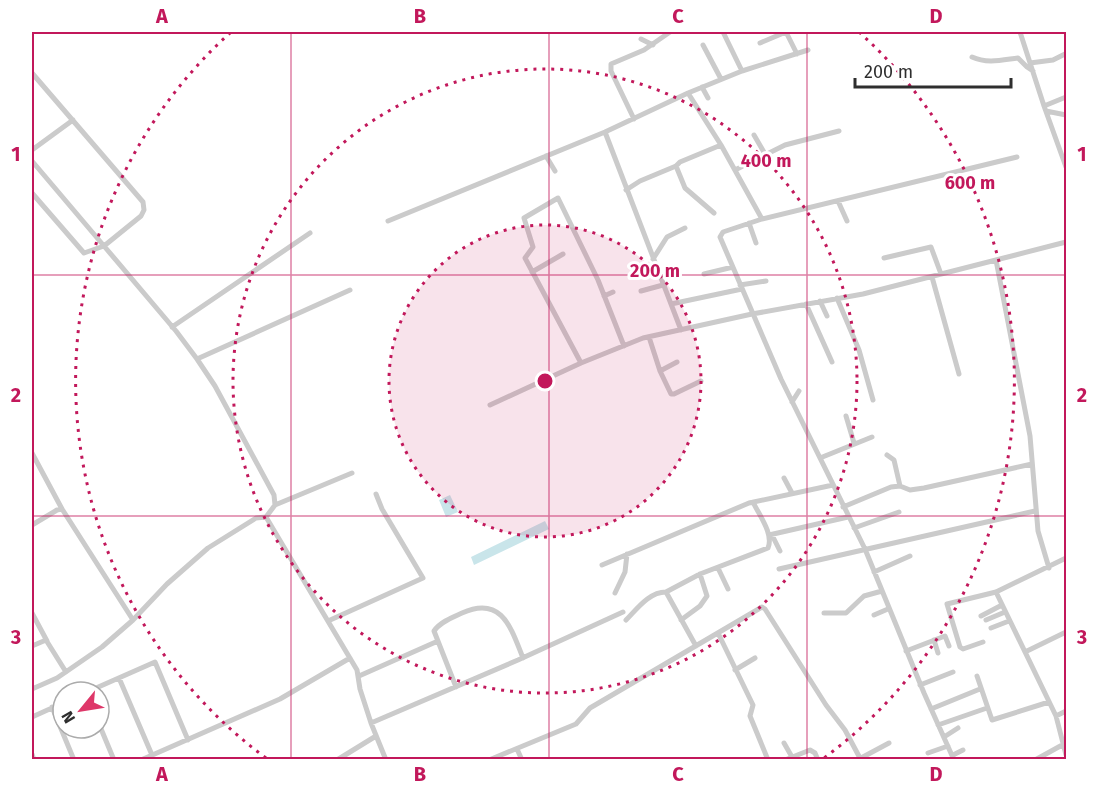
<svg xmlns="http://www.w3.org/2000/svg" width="1098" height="791" font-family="'Fira Sans',sans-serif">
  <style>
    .water { fill: #c9e5ea }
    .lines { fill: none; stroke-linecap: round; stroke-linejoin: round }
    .minor { stroke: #cbcbcb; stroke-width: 5 }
    .grid { fill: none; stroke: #c2185b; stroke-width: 1.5; stroke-opacity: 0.55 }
    .ring { fill: none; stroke: #c2185b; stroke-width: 3; stroke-dasharray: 3 6 }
    .centre { fill: #c2185b; stroke: #fff; stroke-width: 3 }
    .ring-label { font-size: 18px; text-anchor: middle; font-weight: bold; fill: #c2185b; stroke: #fff; stroke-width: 6; stroke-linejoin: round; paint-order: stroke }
    .neatline { fill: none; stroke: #c2185b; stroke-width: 2 }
    .grid-label { font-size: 20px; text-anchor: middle; font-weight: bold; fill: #c2185b }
  </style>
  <rect width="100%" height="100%" fill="#fff"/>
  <path class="water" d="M450 495 458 512 446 517 439 500Z
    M545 521 549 529 474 565 471 557Z"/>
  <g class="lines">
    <path class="minor" d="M723 32 742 71 688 93 721 145 762 219 723 232 720 237 781 379 865 549 924 693 954 760
      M1020 32 1044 106 1066 167
      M641 39 653 45
      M760 43 786 32 797 54
      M703 45 721 79
      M972 57C987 64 1002 60 1018 58L1027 67 1033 71
      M1030 63 1053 60 1065 54
      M742 71 808 50
      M32 73 143 202 144 210 141 216 104 246 176 331 197 359 215 386 274 495 275 505 266 517
      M702 87 708 98
      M1044 106 1066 97
      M1046 111 1066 115
      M634 119 611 71V64L644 50 670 32
      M605 132 681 330
      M754 135 765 154
      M32 150 73 120
      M546 156 555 171
      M32 161 104 246 84 253 32 193
      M676 166 685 188 714 213
      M735 170 785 145 839 131
      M626 190 640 181 676 166 680 162 721 145
      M838 201 847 221
      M762 219 1017 157
      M388 221 605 132 688 93
      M749 223 756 243
      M884 258 931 247 941 274
      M653 259 667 237 685 228
      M996 260 1030 436 1038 531 1049 568
      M532 272 563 254
      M704 274 733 267
      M932 277 959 374
      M740 285 766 281
      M641 291 663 285
      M604 296 613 292
      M837 298 859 350 873 400
      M820 301 827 316
      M671 304 742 289
      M806 304 832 362
      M172 327 310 233
      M649 337 660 371 671 394H674L701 381
      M197 359 350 290
      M581 363 525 258 533 247 524 218 558 198 598 280 624 346
      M660 371 677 362
      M792 402 799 391
      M490 405 581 363 643 338 752 314 863 294 1066 242
      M846 416 854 443
      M32 453 62 509
      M887 455 894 460 900 486
      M820 458 872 437
      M784 478 792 493
      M275 505 352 473
      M843 507 891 487 900 486 910 490 924 488 1032 464
      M266 517 357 670 360 689 371 723 386 760
      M32 525 57 510 62 509 133 620
      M854 528 899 512
      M769 535 848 517
      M772 535 780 551
      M602 565 749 503 833 485
      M718 568 728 589
      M779 569 1035 511
      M874 572 910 556
      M996 592 1056 716 1066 755
      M615 593 625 572 627 554
      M32 613 47 641
      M824 613H846L864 596 882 591
      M874 615 888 609
      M981 616 1002 605
      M626 620C637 609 649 592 666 592
      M681 620 700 606 707 596 700 574
      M986 620 1005 612
      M328 621 423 578 382 509 376 494
      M991 628 1009 621
      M718 633 753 705 750 716 768 760
      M934 640 938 653
      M983 642 963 649 960 647 947 604 996 592 1066 558
      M32 646 46 640 66 672
      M696 646 666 592 700 574 768 548C774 534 759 515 753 502
      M906 651 945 636 949 646
      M1025 652 1066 632
      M735 670 755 658
      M359 676 438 641
      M977 676 992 720 1049 702
      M119 678 152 755
      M920 685 953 672
      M456 687 434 631C440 622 453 617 462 613 502 595 511 628 523 658
      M32 689 57 678 102 647 133 620 167 584 208 548 256 518 266 517
      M87 692 155 662 188 740
      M52 707 74 760
      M931 709 980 689
      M1056 716 1066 711
      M32 717 63 703
      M371 723 518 660 623 612
      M99 724 114 760
      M938 725 987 708
      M944 737 958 728
      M784 743 792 757
      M517 749 522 760
      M928 753 948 746
      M32 754 34 760
      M953 755 963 750
      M861 758 889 743
      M141 760 280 699 350 658
      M337 760 376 736
      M489 760 576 724 590 708 762 607 765 609 826 705 845 730 861 760
      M785 760 810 750 815 753 818 760
      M1035 760 1064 744"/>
  </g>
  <path class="grid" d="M291 32V760M549 32V760M807 32V760M32 275H1066M32 516H1066"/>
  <circle cx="545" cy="381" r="156" fill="#c2185b" fill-opacity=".12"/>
  <g class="ring">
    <circle cx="545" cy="381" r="156"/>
    <circle cx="545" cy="381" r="312"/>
    <path d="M266 758A469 469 0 0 1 231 32M859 32A469 469 0 0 1 824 758"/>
  </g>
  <circle cx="545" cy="381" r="9" class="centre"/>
  <g class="ring-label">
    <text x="766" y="167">400 m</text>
    <text x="970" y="189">600 m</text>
    <text x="655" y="277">200 m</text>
  </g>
  <rect width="1098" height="791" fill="none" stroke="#ffffff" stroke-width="66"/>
  <g transform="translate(81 710) rotate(240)"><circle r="28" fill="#ffffff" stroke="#ababab" stroke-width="1.5"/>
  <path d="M0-4.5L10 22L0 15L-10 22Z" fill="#de3769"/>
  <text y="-9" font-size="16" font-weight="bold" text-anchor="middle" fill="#2e2e2e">N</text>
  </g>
  <path d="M855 78v9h156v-9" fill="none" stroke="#2e2e2e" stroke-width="3"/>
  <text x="864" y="78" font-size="18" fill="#2e2e2e" stroke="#ffffff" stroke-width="4.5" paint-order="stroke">200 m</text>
  <rect x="33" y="33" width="1032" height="725" class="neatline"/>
  <g class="grid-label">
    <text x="162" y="23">A</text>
    <text x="420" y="23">B</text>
    <text x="678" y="23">C</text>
    <text x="936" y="23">D</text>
    <text x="16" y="161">1</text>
    <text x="1082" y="161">1</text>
    <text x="16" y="402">2</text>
    <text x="1082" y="402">2</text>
    <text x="16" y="644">3</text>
    <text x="1082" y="644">3</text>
    <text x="162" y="781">A</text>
    <text x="420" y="781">B</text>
    <text x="678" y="781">C</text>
    <text x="936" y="781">D</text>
  </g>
</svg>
